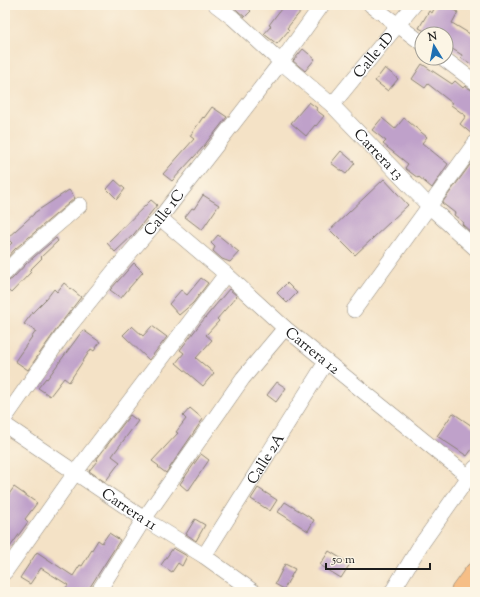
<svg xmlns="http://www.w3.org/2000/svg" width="480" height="597" font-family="'Sorts Mill Goudy',serif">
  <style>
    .building { fill: #bfa1ca }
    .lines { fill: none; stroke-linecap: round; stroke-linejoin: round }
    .minor-casing { stroke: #887f71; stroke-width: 16 }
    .highway-casing { stroke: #887f71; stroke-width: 22 }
    .minor { stroke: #fff; stroke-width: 15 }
    .highway { stroke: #f6be86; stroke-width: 21 }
    .labels { text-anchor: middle; stroke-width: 3.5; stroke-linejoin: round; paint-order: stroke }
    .street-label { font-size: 15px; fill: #1c1c1c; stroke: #fcf5e5 }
  </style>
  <rect width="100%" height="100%" fill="#fcf5e5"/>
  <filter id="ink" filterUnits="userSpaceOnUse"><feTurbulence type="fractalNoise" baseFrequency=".025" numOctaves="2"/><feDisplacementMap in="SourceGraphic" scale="8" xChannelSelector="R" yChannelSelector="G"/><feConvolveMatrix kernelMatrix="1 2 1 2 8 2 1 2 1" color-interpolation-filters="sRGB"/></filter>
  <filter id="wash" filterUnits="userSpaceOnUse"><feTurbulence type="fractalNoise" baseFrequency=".012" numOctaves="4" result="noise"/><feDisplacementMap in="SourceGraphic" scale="16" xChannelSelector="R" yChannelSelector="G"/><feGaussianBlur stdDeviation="0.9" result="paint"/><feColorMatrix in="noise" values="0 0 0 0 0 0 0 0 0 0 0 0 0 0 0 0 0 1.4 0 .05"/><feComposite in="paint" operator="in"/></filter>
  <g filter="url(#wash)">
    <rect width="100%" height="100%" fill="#f4e2c6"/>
    <g id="blocks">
      <path class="building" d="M231 5H244L251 11 245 17Z
        M284 5H306L287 28 289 30 277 44 264 34 271 26 269 25Z
        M436 5H445L458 12 452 23 475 37V66L461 58 462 55 446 45V34H430L419 28 429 11 432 13Z
        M303 49 315 59 305 71 293 61Z
        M422 64 452 84 455 81 463 88 465 86 475 92V134L473 135 460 124 466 116 451 105 452 103 428 84 425 88 412 79Z
        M385 68 398 79 388 91 375 81Z
        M309 102 317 108 316 110 324 116 316 126 315 125 306 136 291 123Z
        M212 107 227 117 213 135H212L204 146 172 181 163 174 194 139 190 136 203 117 204 118Z
        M382 118 395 129 404 118 427 137 422 143 448 164 432 188 419 177 418 178 406 169 405 168 408 164 383 144 386 141 372 130Z
        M341 151 355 163 346 174 331 163Z
        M475 158V236L462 224 464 223 454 215 455 213 442 203Z
        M384 179 408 205 355 255 330 230Z
        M115 180 125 189 117 199 107 189Z
        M69 190 75 198 15 249 5 260V249L12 243 7 238 34 214V213Z
        M203 195 219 205 202 230 185 217 192 208 194 209Z
        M151 200 157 205 134 234 115 252 107 243Z
        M218 235 239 252 230 262 222 259 213 251 215 247 211 243Z
        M56 238 58 241 41 257 42 258 29 271 31 272 11 293 5 288V282L8 281 12 279 27 263Z
        M134 263 143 272 130 287 121 298 110 290Z
        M201 278 208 283 193 303 179 315 169 304 181 290 187 295Z
        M64 283 81 297 61 323 28 370 15 361 36 331 24 324 33 312 47 298 54 289 57 292Z
        M287 283 297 293 287 303 277 293Z
        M229 289 237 296 217 319 219 321 206 335 212 340 196 358 214 373 203 386 176 363 184 353 180 350 200 324Z
        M132 326 143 336 152 326 167 337 149 360 123 335Z
        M83 330 100 342 94 351 91 349 69 382 64 378 50 396 38 388 46 378 47 379Z
        M277 382 286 388 276 402 267 395Z
        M190 408 203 419 166 473 158 467 159 466 152 461 178 433 176 432 186 419 183 416Z
        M453 413 475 428V445L467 456 437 436Z
        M130 415 138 421 112 456 120 462 105 482 89 471 97 461 96 460Z
        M201 454 209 460 188 491 180 484Z
        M14 487 37 503 25 519 28 522 5 554V500Z
        M258 488 277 500 270 511 251 499Z
        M285 502 314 520 308 531 278 512Z
        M195 519 205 525 196 541 186 534Z
        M109 533 120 540 90 587 89 592H63L68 585 41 568 30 584 20 578 37 552 73 576 80 565 82 566 98 540 102 543Z
        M173 548 187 556 182 566 178 563 172 572 161 565Z
        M329 551 350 564 341 578 320 565Z
        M285 564 295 569 284 589 275 584Z"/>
    </g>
  </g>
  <g filter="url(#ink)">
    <use href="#blocks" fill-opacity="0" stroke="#887f71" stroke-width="1"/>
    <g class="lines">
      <defs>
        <g id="minor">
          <path id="s1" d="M216 5 233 18 281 62 332 105 429 206 475 248"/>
          <path d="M371 5 422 43"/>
          <path d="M443 58 475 82"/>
          <path id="s2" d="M332 105 414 5"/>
          <path id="s3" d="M160 218 226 274 285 328 469 477"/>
          <path d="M5 273 21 256 80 205"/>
          <path d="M354 310 475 143"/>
          <path id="s4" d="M5 418 68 328 114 271 160 218 281 62 322 5"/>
          <path id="s5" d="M5 425 144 519 204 556 254 592"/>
          <path id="s6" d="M204 556 326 362"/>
          <path d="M5 572 75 473 226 274"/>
          <path d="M98 592 144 519 243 378 285 328"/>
          <path d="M392 592 420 546 475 468"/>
        </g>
        <path id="highway" d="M461 592 475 573"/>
      </defs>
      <use href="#minor" class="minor-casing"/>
      <use href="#highway" class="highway-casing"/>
      <use href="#minor" class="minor"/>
      <use href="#highway" class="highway"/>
    </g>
  </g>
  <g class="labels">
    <g class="street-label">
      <text dy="5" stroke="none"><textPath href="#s2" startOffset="65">Calle 1D</textPath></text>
      <text dy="5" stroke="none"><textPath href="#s1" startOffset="221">Carrera 13</textPath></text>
      <text dy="5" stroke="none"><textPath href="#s4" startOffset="260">Calle 1C</textPath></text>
      <text dy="5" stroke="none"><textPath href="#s3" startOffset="202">Carrera 12</textPath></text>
      <text dy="5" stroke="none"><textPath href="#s6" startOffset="115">Calle 2A</textPath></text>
      <text dy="5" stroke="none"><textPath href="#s5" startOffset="150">Carrera 11</textPath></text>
    </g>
  </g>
  <rect width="480" height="597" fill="none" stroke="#fcf5e5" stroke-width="20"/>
  <g transform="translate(434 46) rotate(350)"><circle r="19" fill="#fcf5e5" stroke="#a29e95"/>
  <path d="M0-3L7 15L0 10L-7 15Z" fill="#1f6fb2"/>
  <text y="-6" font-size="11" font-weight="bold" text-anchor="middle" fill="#1c1c1c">N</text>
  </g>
  <path d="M326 563v6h104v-6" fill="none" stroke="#1c1c1c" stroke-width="2"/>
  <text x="332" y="563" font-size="12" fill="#1c1c1c" stroke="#fcf5e5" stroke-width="3" paint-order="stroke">50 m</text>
</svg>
